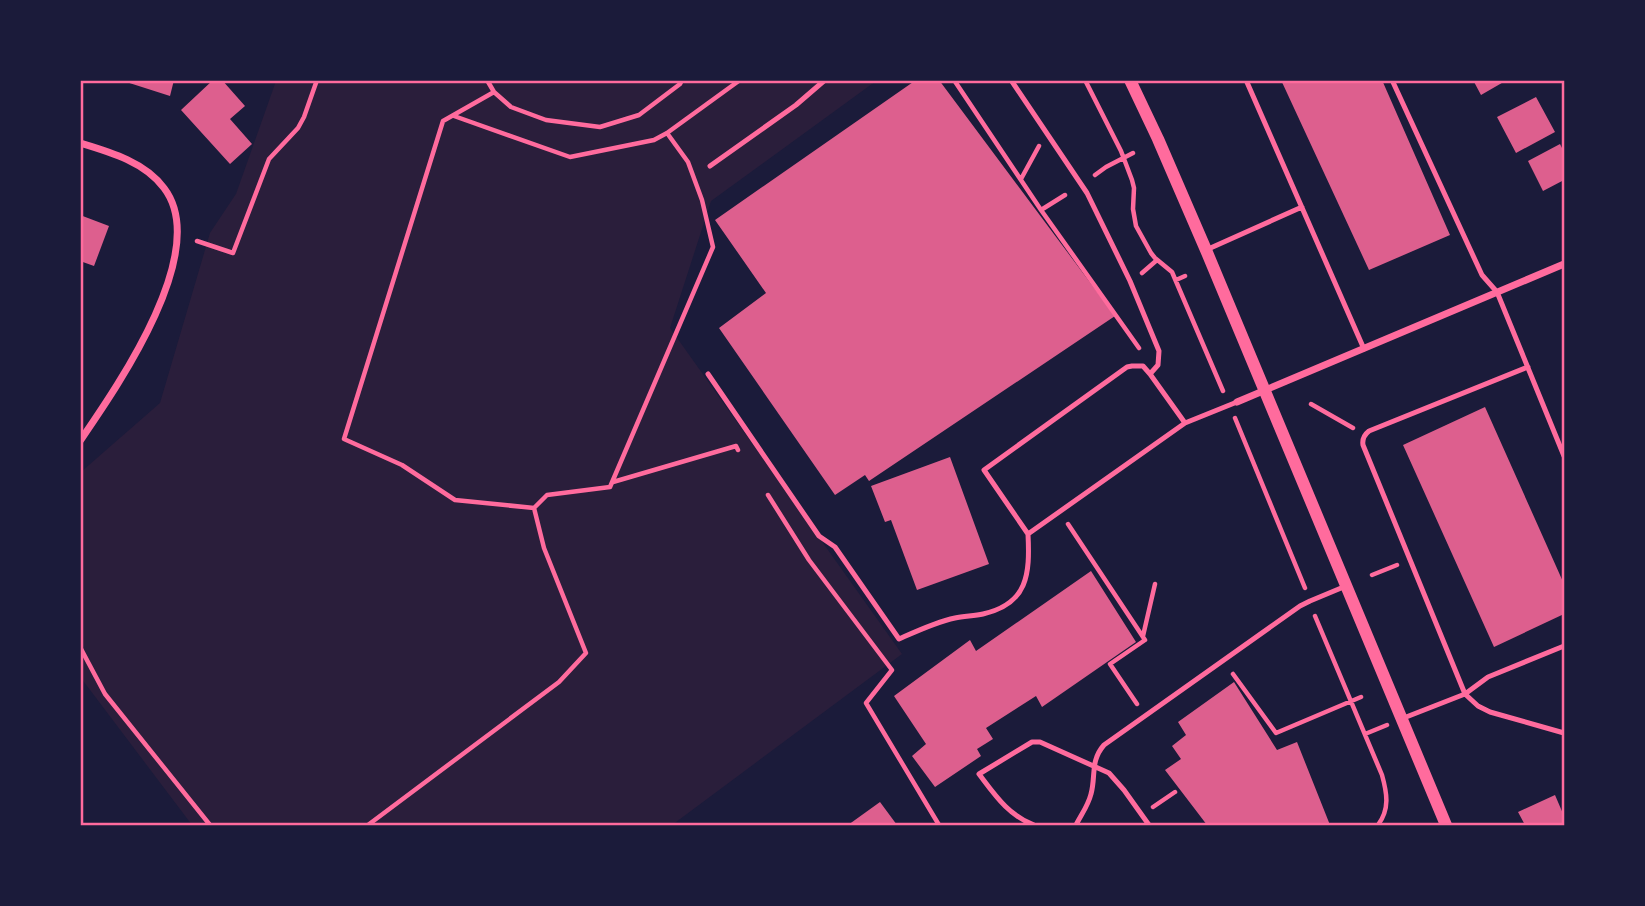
<svg xmlns="http://www.w3.org/2000/svg" width="1645" height="906" font-family="Inter,sans-serif">
  <style>
    .green { fill: #2a1e3b }
    .building { fill: #dd5f8e }
    .lines { fill: none; stroke-linecap: round; stroke-linejoin: round }
    .path { stroke: #ff6b9d; stroke-width: 4.5 }
    .service { stroke: #ff6b9d; stroke-width: 5 }
    .minor { stroke: #ff6b9d; stroke-width: 7 }
    .tertiary { stroke: #ff6b9d; stroke-width: 12 }
    .neatline { fill: none; stroke: #ff6b9d; stroke-width: 2.5 }
  </style>
  <rect width="100%" height="100%" fill="#1b1b3a"/>
  <path class="green" d="M276 81H876L711 201 670 328 902 654 672 825H192L81 678V472L160 403 210 233 236 194Z"/>
  <path class="building" d="M120 80H174L170 96Z
    M213 80H222L245 106 230 119 252 144 230 164 181 110Z
    M916 80H939L1115 316 869 481 865 475 835 495 719 328 766 293 715 220Z
    M1281 80H1382L1450 235 1369 270Z
    M1473 80H1507L1481 95Z
    M1536 97 1555 132 1516 153 1497 117Z
    M1560 144 1564 152V180L1543 191 1528 161Z
    M80 215 109 226 94 266 80 261Z
    M1485 407 1564 584V614L1494 647 1403 445Z
    M950 457 989 564 917 590 891 520 885 522 871 486Z
    M1091 571 1136 642 1042 707 1036 696 986 728 993 739 977 749 981 756 935 787 912 756 926 744 894 696 970 640 976 651Z
    M1234 682 1277 750 1297 742 1330 825H1207L1165 770 1181 759 1172 746 1186 735 1178 722Z
    M1555 795 1564 816V825H1525L1518 812Z
    M880 802 897 825H848Z"/>
  <g class="lines">
    <path class="path" d="M487 80 494 92 511 107 546 120 600 127 639 115 680 84 682 80
      M954 80 1041 210
      M1085 80 1121 151 1132 180 1134 188 1133 209 1136 226 1151 253 1155 258 1172 272 1223 391
      M454 116 570 157 654 140 667 133 740 80
      M1095 175 1106 167 1133 153
      M1021 179 1039 146
      M1065 195 1041 210 1139 348
      M197 241 233 253 269 159 298 128 304 117 317 80
      M1142 273 1157 260
      M1176 280 1185 276
      M1311 404 1353 428
      M1235 418 1305 588
      M613 482 736 446 738 450
      M768 495 809 560 892 670 866 703 939 825
      M534 508 547 495 610 487 713 247 702 200 688 162 667 133
      M1068 524 1145 640 1110 664 1137 704
      M1372 575 1397 565
      M1315 616 1382 775C1387 793 1390 809 1378 825
      M1143 636 1155 584
      M80 647 105 694 210 825
      M1233 674 1276 733 1361 697
      M1365 734 1387 725
      M1153 807 1175 792
      M368 825 559 682 586 653 544 548 534 508 455 500 402 465 344 439 443 121 494 92"/>
    <path class="service" d="M1011 80 1087 193 1130 281 1159 351 1158 365 1150 374 1185 423
      M1246 80 1364 349
      M1392 80 1482 275 1497 292 1564 456
      M710 166 796 105 825 80
      M1206 250 1302 207
      M1528 367 1369 431C1364 435 1362 439 1363 445L1465 694 1488 677 1564 646
      M708 374 819 536 835 547 899 639C917 631 936 622 955 618 964 616 974 616 983 614 1028 604 1030 574 1028 534
      M1150 374 1143 366H1132L1127 367 984 470 1028 534 1185 423 1237 402
      M1401 719 1465 694 1478 706 1490 712 1564 733
      M1034 825C1008 815 995 795 979 774L1032 742H1040L1109 773 1124 790 1149 825
      M1076 825C1081 815 1088 806 1091 794 1096 776 1090 761 1104 745L1300 606 1310 601 1346 586"/>
    <path class="minor" d="M80 143C110 152 145 162 164 188 212 251 117 387 80 441
      M1237 402 1564 264"/>
    <path class="tertiary" d="M1130 80 1158 139 1206 250 1446 825"/>
  </g>
  <rect width="1645" height="906" fill="none" stroke="#1b1b3a" stroke-width="164"/>
  <rect x="82" y="82" width="1481" height="742" class="neatline"/>
</svg>
